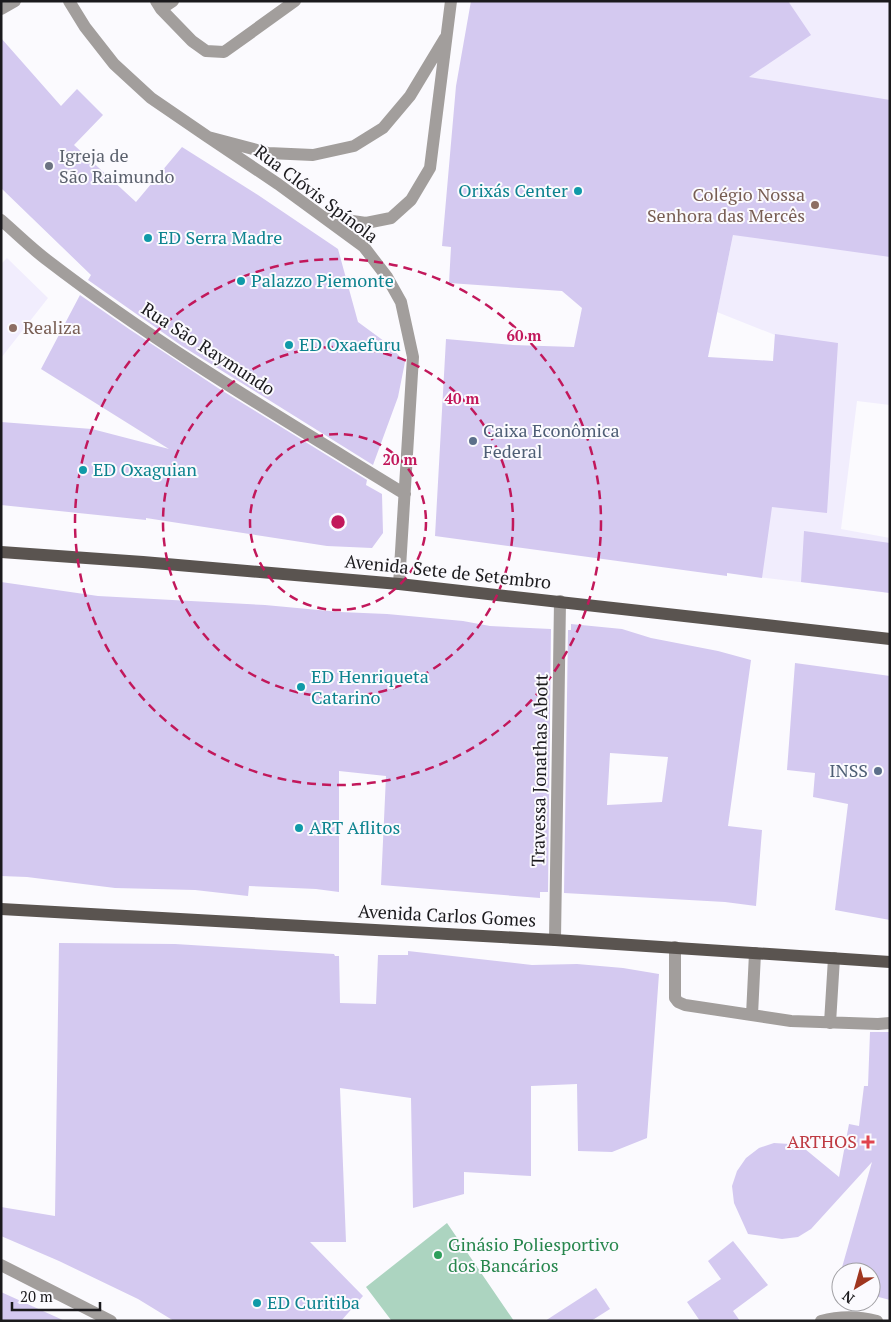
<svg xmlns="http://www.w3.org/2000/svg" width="891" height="1322" font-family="'PT Serif',serif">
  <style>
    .built { fill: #f1edfd }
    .green { fill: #acd4c0 }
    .building { fill: #d4c9f0; fill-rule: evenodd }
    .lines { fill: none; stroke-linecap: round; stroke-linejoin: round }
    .minor { stroke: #a29e9c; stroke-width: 12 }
    .major { stroke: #5a5450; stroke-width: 12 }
    .ring { fill: none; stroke: #c2185b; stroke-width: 2.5; stroke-dasharray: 9 6 }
    .worship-dot { fill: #6b7280; stroke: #fbfafe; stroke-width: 2 }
    .culture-dot { fill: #0f9aa8; stroke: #fbfafe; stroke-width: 2 }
    .education-dot { fill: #8d6e63; stroke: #fbfafe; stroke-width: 2 }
    .service-dot { fill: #5c6f8a; stroke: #fbfafe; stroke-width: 2 }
    .health-dot { fill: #e0444e; stroke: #fbfafe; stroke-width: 2 }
    .leisure-dot { fill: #2e9e5b; stroke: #fbfafe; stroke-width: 2 }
    .labels { text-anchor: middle; stroke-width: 4; stroke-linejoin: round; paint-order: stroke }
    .worship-label { font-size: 18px; fill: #5b616d; stroke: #fbfafe; text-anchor: start }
    .culture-label { font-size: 18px; fill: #0d838f; stroke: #fbfafe; text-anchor: start }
    .street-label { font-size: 18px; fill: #1b1a1d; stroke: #fbfafe }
    .education-label { font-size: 18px; fill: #785e54; stroke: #fbfafe; text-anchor: end }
    .service-label { font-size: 18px; fill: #4e5e75; stroke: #fbfafe; text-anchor: start }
    .health-label { font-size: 18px; fill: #be3a42; stroke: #fbfafe; text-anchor: end }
    .leisure-label { font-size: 18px; fill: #27864d; stroke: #fbfafe; text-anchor: start }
    .centre { fill: #c2185b; stroke: #fbfafe; stroke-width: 2.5 }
    .ring-label { font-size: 15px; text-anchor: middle; font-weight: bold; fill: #c2185b; stroke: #fbfafe; stroke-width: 4; stroke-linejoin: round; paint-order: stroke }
  </style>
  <rect width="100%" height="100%" fill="#fbfafe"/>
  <path class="built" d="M701 1H890V405L857 401 841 529 890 538V593L758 577 775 335 717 312 762 97Z
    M7 258 48 298 1 358V264Z"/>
  <path class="green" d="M447 1223 514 1321H390L391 1320 366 1287Z"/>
  <path class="building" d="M471 1H788L811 35 749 77 890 100V257L733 235 708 357 773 361 775 334 838 343 827 513 772 507 762 578 727 573V576L435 536 446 339 513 345 574 347 582 308 562 291 449 283 451 247 442 246 456 86Z
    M1 38 61 106 77 89 103 115 74 145 136 202 182 147 258 195 338 249 358 322 388 344 405 362 398 397 373 465 182 346 88 280 91 275 1 188Z
    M80 295 129 329 218 388 367 480 366 485 382 494 383 533 372 548 327 546 146 518V520L1 505V422L92 429 169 449 41 369Z
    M804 531 890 543V593L801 582Z
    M1 582 98 596 265 605 340 612 387 614 463 621 490 626 551 629 548 892H540V898L381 885 386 776 339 771V892L316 889 249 886 248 896 195 890 115 888 27 877 1 876Z
    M571 624 622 629 651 638 718 651 751 660 728 826 762 830 756 906 725 902 564 893 568 630H571ZM610 753 668 757 662 802 607 805Z
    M795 663 890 676V920L835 910 848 804 813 797 815 773 787 770Z
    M59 943 175 944 334 954 335 956H339L340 1003 376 1004 378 955H408V951L532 965 577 964 623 968 659 974 647 1138 612 1152 578 1151 577 1084 531 1086V1176L464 1172V1194L413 1208 411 1098 340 1088 346 1242H310L363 1296 341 1321H174L138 1299 59 1261 1 1236V1207L55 1216Z
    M870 1032H890V1300L871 1295V1272H841V1286L837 1285 872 1162 811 1229 798 1237 782 1239 748 1234 734 1203 732 1186 737 1171 746 1158 759 1148 774 1143 790 1144 805 1149 839 1177 849 1124 859 1126 864 1086H868Z
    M733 1241 768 1285 733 1311 740 1321H700L687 1302 721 1279 708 1261Z
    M596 1288 610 1309 591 1321H545Z
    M1 1292 65 1321H1Z"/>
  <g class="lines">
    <path class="minor" d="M69 1 85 27 114 64 151 98 208 137 268 153 313 155 354 146 383 128 410 96 445 38
      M156 1 161 9 192 41 206 51 224 52 295 1
      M1 9 15 1
      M161 9 173 1
      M208 137 278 184 364 247 387 277 401 302 413 357 399 584
      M325 217 366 223 391 218 411 200 430 168 451 1
      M1 220C16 233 31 248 47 260 160 347 283 419 405 494
      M555 940 560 601
      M675 947V998L678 1002 685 1005 791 1021 878 1024 890 1023
      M752 1015 755 953
      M830 1023 834 958
      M1 1265 111 1321
      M821 1321C839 1316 858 1316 877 1321"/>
    <path class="major" d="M1 552 143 562 399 584 890 639
      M1 909 555 940 890 962"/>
  </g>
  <g class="ring">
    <circle cx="338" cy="522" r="88"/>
    <circle cx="338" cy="522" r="175"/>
    <circle cx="338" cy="522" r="263"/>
  </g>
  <circle class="worship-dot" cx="49" cy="166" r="5"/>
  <g class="culture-dot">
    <circle cx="578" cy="191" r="5"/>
    <circle cx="148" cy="238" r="5"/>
    <circle cx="241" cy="281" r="5"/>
    <circle cx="289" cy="345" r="5"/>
    <circle cx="83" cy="470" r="5"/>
    <circle cx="301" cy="687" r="5"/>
    <circle cx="299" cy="828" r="5"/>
    <circle cx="257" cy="1303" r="5"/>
  </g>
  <g class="education-dot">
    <circle cx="815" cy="205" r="5"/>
    <circle cx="13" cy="328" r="5"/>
  </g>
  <g class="service-dot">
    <circle cx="473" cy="441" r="5"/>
    <circle cx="878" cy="771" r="5"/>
  </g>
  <path class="health-dot" d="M865.5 1134.5h5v5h5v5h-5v5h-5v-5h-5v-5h5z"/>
  <circle class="leisure-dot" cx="438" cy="1255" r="5"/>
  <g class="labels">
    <g class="worship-label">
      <text x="59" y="162">Igreja de<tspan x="59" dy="21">São Raimundo</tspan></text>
    </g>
    <g class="culture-label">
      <text x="568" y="197" text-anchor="end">Orixás Center</text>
      <text x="158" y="244">ED Serra Madre</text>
      <text x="251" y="287">Palazzo Piemonte</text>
      <text x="299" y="351">ED Oxaefuru</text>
      <text x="93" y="476">ED Oxaguian</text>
      <text x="311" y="683">ED Henriqueta<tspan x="311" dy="21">Catarino</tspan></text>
      <text x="309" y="834">ART Aflitos</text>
      <text x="267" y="1309">ED Curitiba</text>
    </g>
    <g class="street-label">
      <text transform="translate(316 194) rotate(37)" y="6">Rua Clóvis Spínola</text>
      <text transform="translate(208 349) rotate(33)" y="6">Rua São Raymundo</text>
      <text transform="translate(448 572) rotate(6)" y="6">Avenida Sete de Setembro</text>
      <text transform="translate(540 770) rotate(-89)" y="6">Travessa Jonathas Abott</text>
      <text transform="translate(447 916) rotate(3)" y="6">Avenida Carlos Gomes</text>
    </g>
    <g class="education-label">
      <text x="805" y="201">Colégio Nossa<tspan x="805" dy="21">Senhora das Mercês</tspan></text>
      <text x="23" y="334" text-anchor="start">Realiza</text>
    </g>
    <g class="service-label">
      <text x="483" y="437">Caixa Econômica<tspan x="483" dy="21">Federal</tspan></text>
      <text x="868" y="777" text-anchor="end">INSS</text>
    </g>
    <g class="health-label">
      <text x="857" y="1148">ARTHOS</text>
    </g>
    <g class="leisure-label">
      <text x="448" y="1251">Ginásio Poliesportivo<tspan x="448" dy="21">dos Bancários</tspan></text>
    </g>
  </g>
  <circle cx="338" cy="522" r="8" class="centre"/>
  <g class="ring-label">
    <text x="524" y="341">60 m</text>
    <text x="462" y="404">40 m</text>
    <text x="400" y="465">20 m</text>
  </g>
  <rect width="891" height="1322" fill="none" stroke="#1b1a1d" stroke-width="5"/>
  <g transform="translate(856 1287) rotate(217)"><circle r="24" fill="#fbfafe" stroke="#a1a0a4"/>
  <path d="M0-4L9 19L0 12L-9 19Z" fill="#9f361f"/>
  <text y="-8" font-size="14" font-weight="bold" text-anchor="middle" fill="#1b1a1d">N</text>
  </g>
  <path d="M12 1302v8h88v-8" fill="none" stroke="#1b1a1d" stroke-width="2.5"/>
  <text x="20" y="1302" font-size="15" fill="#1b1a1d" stroke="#fbfafe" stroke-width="4" paint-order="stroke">20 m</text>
</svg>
